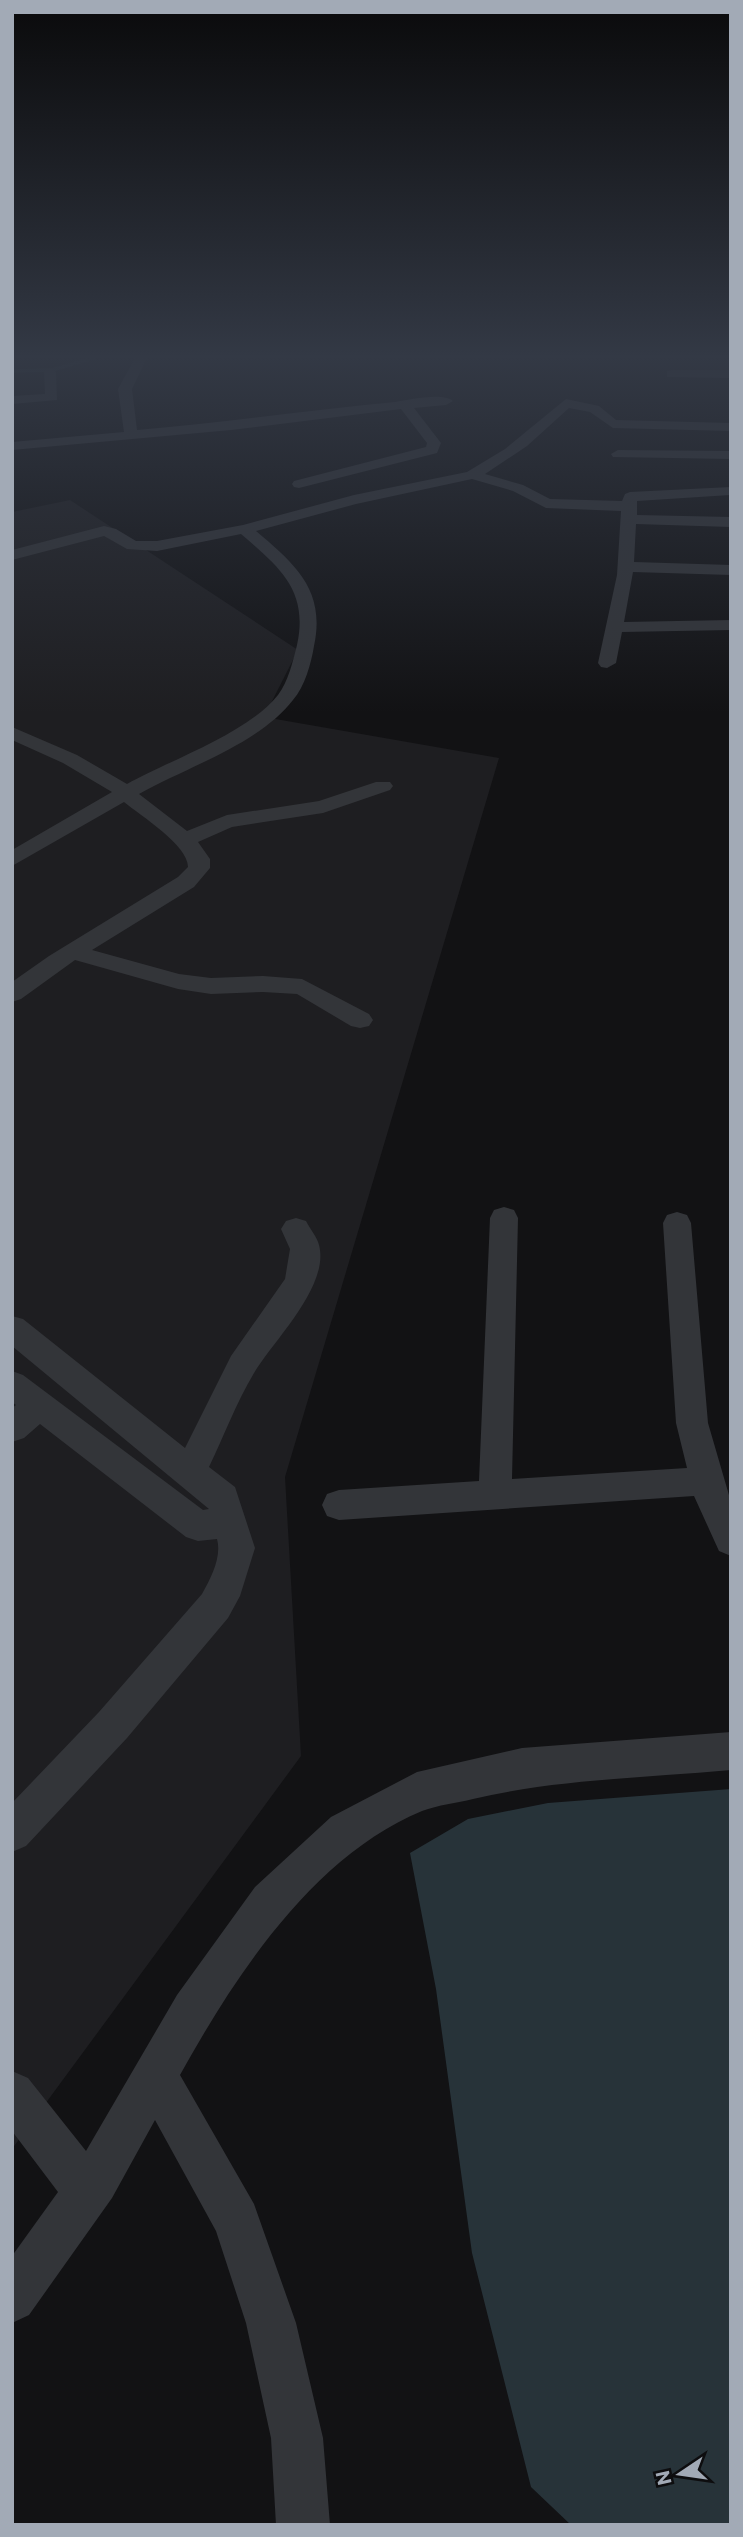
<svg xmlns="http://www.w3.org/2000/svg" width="743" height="2537" font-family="Commissioner,sans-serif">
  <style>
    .built { fill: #1e1e21 }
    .water { fill: #273339 }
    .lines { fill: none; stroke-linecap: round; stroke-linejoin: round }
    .stream { stroke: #273339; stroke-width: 3.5 }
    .minor { fill: #333539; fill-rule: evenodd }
  </style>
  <rect width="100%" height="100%" fill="#121214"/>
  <path class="built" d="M70 500 298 650 264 717 499 758 285 1477 301 1756 12 2149V512Z"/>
  <path class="water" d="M731 1789V2525H571L531 2487 472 2253 436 1989 410 1853 468 1819 548 1803Z"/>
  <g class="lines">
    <path class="stream" d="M12 371 52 370 93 358"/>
    <path class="minor" d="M135 358H147L132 389 137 430C223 423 309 410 395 402 409 400 442 392 453 401L446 405 414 408 441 443 437 453 299 488 294 487 292 484 294 481 426 447 427 443 401 409 231 430 12 450V442L124 432 118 389Z
      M50 368 56 372 57 400 12 404V396L45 394 44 372Z
      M672 370H731V378L667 377V371Z
      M566 399 599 406 616 420 731 423V431L613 428 590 412 569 408 527 446 485 474 523 485 550 499 622 501 625 494 630 492 731 487 730 495 637 501V515L731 517V527L636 524 634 562 731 565V575L633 572 624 622 731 620V630L622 632 616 663 607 668 601 667 598 663 617 575 621 511 546 508 513 491 472 479 356 504 256 531C295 564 326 590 314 646 311 664 305 686 293 700 259 744 187 767 139 794L187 831 227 815 319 801 376 782H390L393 786 390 790 323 813 232 827 198 842 210 859V868L194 887 92 950 179 974 211 978 263 976 302 979 369 1014 373 1020 369 1026 360 1028 351 1026 297 994 263 992 211 994 178 989 75 960 21 999 12 1002V982L49 956 178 877 188 867C188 845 141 816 124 802L12 866V850L112 792 63 763 12 740V727L77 755 127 784C170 760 248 733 278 695 288 682 293 661 297 645 309 590 279 567 241 534L157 551 127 549 104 536 12 560V550L104 526 116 529 136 541H157L243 525 354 495 467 472 505 449Z
      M618 450 731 451V459L613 457 611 454Z
      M504 1207 514 1210 518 1218 512 1479 687 1468 676 1423 663 1223 667 1215 677 1212 687 1215 691 1223 708 1423 731 1502V1556L719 1551 694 1496 339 1520 327 1516 322 1505 327 1494 339 1490 479 1481 490 1218 494 1210Z
      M296 1218 306 1221C310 1229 317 1237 319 1245 330 1286 273 1341 254 1373 236 1403 224 1436 209 1467L235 1487 255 1548 240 1596 228 1618 127 1738 26 1846 12 1852V1803L99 1712 202 1594C211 1578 222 1557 217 1539L198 1541 186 1537 40 1424 24 1438 12 1442V1408L16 1405 12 1402V1371L23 1375 203 1510 209 1509 12 1346V1316L23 1319 185 1448 231 1356 285 1279 290 1249 281 1229 286 1221Z
      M731 1732V1770C645 1778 557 1779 473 1799 457 1803 438 1805 422 1811 313 1856 235 1976 180 2075L254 2204 296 2323 323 2438 330 2525H276L271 2438 246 2323 216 2231 155 2120 112 2198 29 2315 12 2323V2256L58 2192 12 2131V2071L28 2078 86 2151 177 1995 255 1887 331 1817 417 1772 522 1748Z"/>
  </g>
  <linearGradient id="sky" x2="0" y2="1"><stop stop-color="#0a0a0b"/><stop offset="0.5" stop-color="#333945"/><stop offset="1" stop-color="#333945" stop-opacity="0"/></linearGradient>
  <rect width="743" height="713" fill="url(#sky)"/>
  <rect width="743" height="2537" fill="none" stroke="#a2aab6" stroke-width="28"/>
  <g transform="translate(680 2474) rotate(257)" stroke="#0d0d0f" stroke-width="5" paint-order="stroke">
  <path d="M0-5L12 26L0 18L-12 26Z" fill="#a2aab6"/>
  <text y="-10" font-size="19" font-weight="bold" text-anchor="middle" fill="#a2aab6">N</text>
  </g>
</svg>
